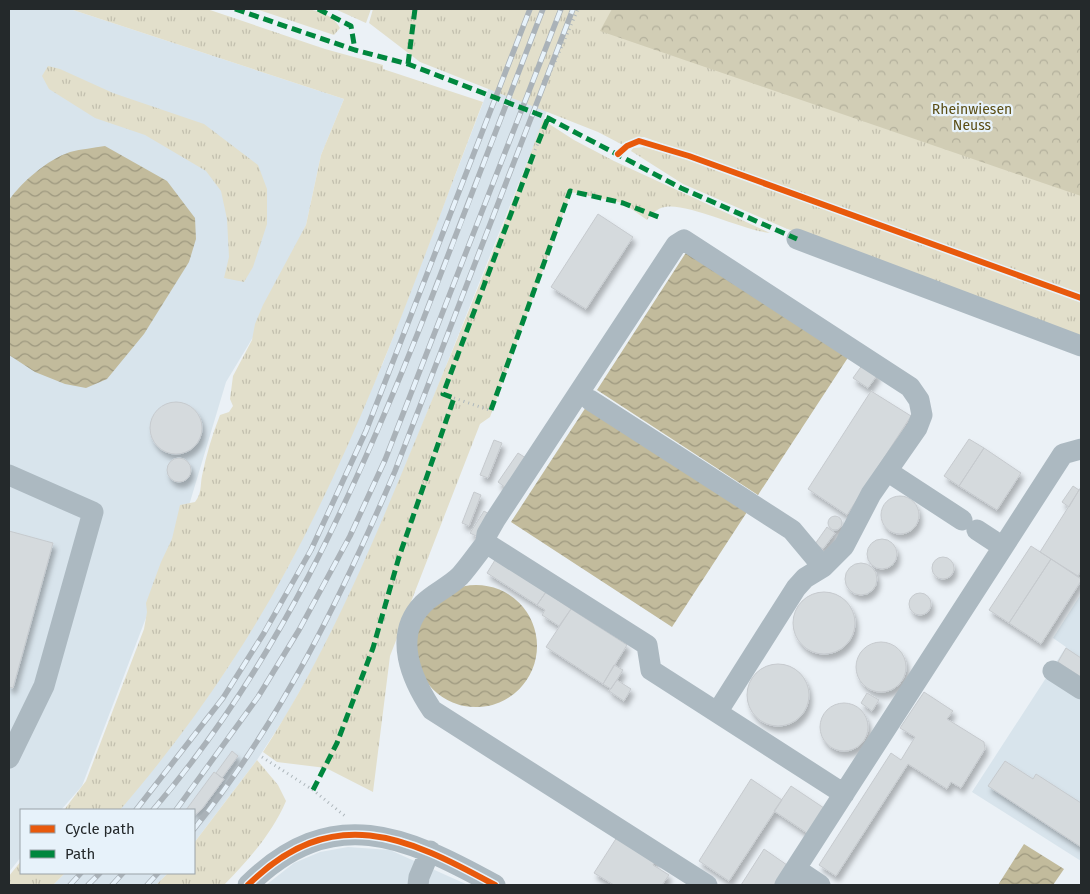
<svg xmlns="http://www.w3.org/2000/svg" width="1090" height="894" font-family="'Fira Sans',sans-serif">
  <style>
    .built { fill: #d8e4ec }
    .grass { fill: url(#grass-tufts) }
    .forest { fill: url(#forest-crowns) }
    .water { fill: url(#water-waves) }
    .building { fill: #d5dadd; stroke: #c6cace; filter: url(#shadow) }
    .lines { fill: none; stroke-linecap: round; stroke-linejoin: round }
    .path { stroke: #adb6bb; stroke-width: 3; stroke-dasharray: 1 4; stroke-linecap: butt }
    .minor { stroke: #acb9c1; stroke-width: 21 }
    .rail-casing { stroke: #aab2b8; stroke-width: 5.5 }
    .rail { stroke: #e7f2fa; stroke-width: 4; stroke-dasharray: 11; stroke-linecap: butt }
    .quiet { stroke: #00873e; stroke-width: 5; stroke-dasharray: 10 5; stroke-linecap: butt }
    .cycleway-casing { stroke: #e7f2fa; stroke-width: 9 }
    .cycleway { stroke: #e8590c; stroke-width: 6 }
    .labels { text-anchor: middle; stroke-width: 4.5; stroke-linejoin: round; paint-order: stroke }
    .park-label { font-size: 14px; fill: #5a4d14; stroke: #e7f2fa }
  </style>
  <defs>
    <pattern id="grass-tufts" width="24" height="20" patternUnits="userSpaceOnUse" patternTransform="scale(1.25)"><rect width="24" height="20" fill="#e2dfcb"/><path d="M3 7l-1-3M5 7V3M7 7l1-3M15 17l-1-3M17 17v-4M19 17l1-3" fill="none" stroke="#c2bfae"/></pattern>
    <pattern id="forest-crowns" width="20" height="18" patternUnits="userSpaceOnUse" patternTransform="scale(1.25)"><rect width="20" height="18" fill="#d1cdb5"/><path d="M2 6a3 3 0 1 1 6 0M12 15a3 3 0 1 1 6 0" fill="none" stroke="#b3b09c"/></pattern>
    <pattern id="water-waves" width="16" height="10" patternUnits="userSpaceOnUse" patternTransform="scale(1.25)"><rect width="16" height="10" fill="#c2bb9c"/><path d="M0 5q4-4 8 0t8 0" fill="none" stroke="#9d987f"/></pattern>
    <filter id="shadow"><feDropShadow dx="3" dy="5.5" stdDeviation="2.5" flood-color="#0004"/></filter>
  </defs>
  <rect width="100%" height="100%" fill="#ebf1f6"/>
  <path class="built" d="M9 9H70L344 99 321 155 306 225 276 299 226 382 190 502 82 786 61 810H21V857L9 872Z
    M519 9H586L532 150 438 386 371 550 325 646 287 714 257 760 194 843V810H120L184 729 229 666 288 567 318 508 383 363Z
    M1081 594V861L972 792 1066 647 1053 638Z
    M348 847 390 850 468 885H266L294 863 320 852Z
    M65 873H168L156 885H53Z"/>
  <path class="grass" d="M70 9H207L325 49 383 65V69L483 102C409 294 343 494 229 666 196 716 159 765 120 810H64L86 781 113 710 144 629 147 612 146 603 161 562 172 539 180 505 195 502C202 493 200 486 202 476 206 456 212 435 220 415L229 412 233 406 230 399 233 376 252 340 255 324 263 305 306 225 321 155 344 99Z
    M256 9C281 9 326 1 340 28L334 35Z
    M335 9H371L366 23Z
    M373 9H1081V294L644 137 621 144 598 132 420 62 369 23Z
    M48 66 60 69 113 93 204 124 258 165 267 189V224L253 267 244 282 224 278 229 257 227 219 221 191 206 171 145 135 95 118 49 89 42 76Z
    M543 120 574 140 614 161 770 233C741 230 689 203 665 207 658 208 651 214 647 220L623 203 571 192 490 417 480 424 390 656 373 792 326 768 277 762 263 752C330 649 376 536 423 422 464 322 506 222 543 120Z
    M645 147 689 160 1081 302V338L785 228 683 184 631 151 633 148Z
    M257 760 278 785 286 801C273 832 248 861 224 885H156L168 873H194V843Z
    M21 861V873H65L53 885H9V876Z"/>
  <path class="forest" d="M612 9H1081V196L600 31Z"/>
  <path class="water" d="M105 146 167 181 195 218 196 239 189 262 144 334 107 379 86 388 65 384 35 372 9 355V200C23 181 47 160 70 152 81 149 94 148 105 146Z
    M687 251 849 356 758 495 597 390Z
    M586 407 747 512 672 627 511 522Z
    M415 646a61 61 0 1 1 122 0a61 61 0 1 1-122 0Z
    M1024 844 1064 869 1053 885H998Z"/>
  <path class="building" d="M598 214 633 237 586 309 551 287Z
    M863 364 878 374 868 388 853 378Z
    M871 391 911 416 847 515 808 489Z
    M150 428a26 26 0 1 1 52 0a26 26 0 1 1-52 0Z
    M969 439 984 448 959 486 944 476Z
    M494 440 502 443 488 478 480 475Z
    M984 448 1021 473 997 510 959 486Z
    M518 453 526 458 506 488 498 482Z
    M167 470a12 12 0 1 1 24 0a12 12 0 1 1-24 0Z
    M1073 486 1079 490 1069 507 1062 502Z
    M1081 487V571L1078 576 1040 552Z
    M474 492 481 495 469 526 462 523Z
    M881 515a19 19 0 1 1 38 0a19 19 0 1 1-38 0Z
    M484 511 489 514 476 536 470 533Z
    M828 523a7 7 0 1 1 14 0a7 7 0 1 1-14 0Z
    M827 527 835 533 823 549 815 544Z
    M9 531 53 543 13 688 9 687Z
    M867 554a15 15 0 1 1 30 0a15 15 0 1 1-30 0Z
    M1031 546 1051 559 1009 623 989 610Z
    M932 568a11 11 0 1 1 22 0a11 11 0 1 1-22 0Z
    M1051 559 1081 579V581L1041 644 1009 623Z
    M495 560 546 592 537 605 487 573Z
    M845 579a16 16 0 1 1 32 0a16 16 0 1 1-32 0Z
    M793 623a31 31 0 1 1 62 0a31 31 0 1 1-62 0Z
    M546 592 571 609 559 626 542 615 545 610 537 605Z
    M909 604a11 11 0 1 1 22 0a11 11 0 1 1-22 0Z
    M571 609 627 645 603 684 546 647Z
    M856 667a25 25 0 1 1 50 0a25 25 0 1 1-50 0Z
    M1066 648 1081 658V677L1058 662Z
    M747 695a31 31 0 1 1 62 0a31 31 0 1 1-62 0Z
    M614 665 623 670 611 689 603 684Z
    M617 680 631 689 624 701 609 691Z
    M924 692 953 711 947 719 984 742 985 749 961 788 951 782 947 789 908 764 836 876 819 865 891 753 901 760 915 737 900 728Z
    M867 693 879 700 872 711 861 703Z
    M820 727a24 24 0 1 1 48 0a24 24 0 1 1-48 0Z
    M232 751 238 756 222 778 216 773Z
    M1005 761 1033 779 1036 774 1081 803V847L988 786Z
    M214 772 224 779 202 809 194 816V810H186Z
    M751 779 782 800 729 881 699 861Z
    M791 786 824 808 807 833 774 811Z
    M619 834 657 858 653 865 669 875 662 885H614L594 873Z
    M764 849 787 865 774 885H741Z"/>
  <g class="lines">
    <path class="path" d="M533 112 578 9
      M535 150 538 143
      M454 398 492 411
      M262 757 313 790 345 816"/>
    <path class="minor" d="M797 239 1081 346
      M590 400 792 530 823 567
      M887 471 962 520
      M9 475 93 512 44 686 9 758
      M977 530 1003 547
      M486 543C477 554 469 566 460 576 449 587 434 593 423 604 392 636 412 680 432 710L707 885
      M1053 671 1081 689
      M718 711 796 588 805 578 823 567 844 546 871 494 917 428 922 415 919 400 910 387 684 240 676 245 495 520 487 534 486 543 647 645 651 670 844 794
      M796 869 820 885
      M248 885C332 802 406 836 495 885
      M418 885 419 877 430 851
      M785 885 1063 454 1081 449"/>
    <defs>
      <path id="rail" d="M136 810 223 698 264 633 311 550 366 431 530 9
        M153 810C276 667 354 494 423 320 464 216 503 112 543 9
        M176 810 258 697 299 630 350 536 385 460 561 9
        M194 829C281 721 341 598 395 471L573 9
        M70 885 81 873
        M88 885 100 873
        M112 885 123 873
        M147 885 158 873"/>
    </defs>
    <use href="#rail" class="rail-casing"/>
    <use href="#rail" class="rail"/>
    <path class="quiet" d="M235 9 355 50 408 64 548 118 681 188 797 239
      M318 9 351 26 355 50
      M408 64 415 9
      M538 143 548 118
      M491 410 570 191 623 203 661 218
      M313 790 337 743 373 648 399 557 454 398 443 394 535 150"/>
    <defs>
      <path id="cycleway" d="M618 154 627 146 639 141 689 156 1081 298
        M248 885C332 802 406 836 495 885"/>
    </defs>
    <use href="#cycleway" class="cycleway-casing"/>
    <use href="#cycleway" class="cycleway"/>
  </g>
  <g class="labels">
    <g class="park-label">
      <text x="972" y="114">Rheinwiesen<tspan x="972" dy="16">Neuss</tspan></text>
    </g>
  </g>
  <rect width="1090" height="894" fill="none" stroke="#24292b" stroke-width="20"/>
  <rect x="20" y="809" width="175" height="65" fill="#e7f2fa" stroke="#99a2a7"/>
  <rect x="30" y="825" width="25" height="8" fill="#e8590c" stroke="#99a2a7"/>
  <text x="65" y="834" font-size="15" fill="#24292b">Cycle path</text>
  <rect x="30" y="850" width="25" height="8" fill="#00873e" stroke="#99a2a7"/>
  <text x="65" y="859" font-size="15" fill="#24292b">Path</text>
</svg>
